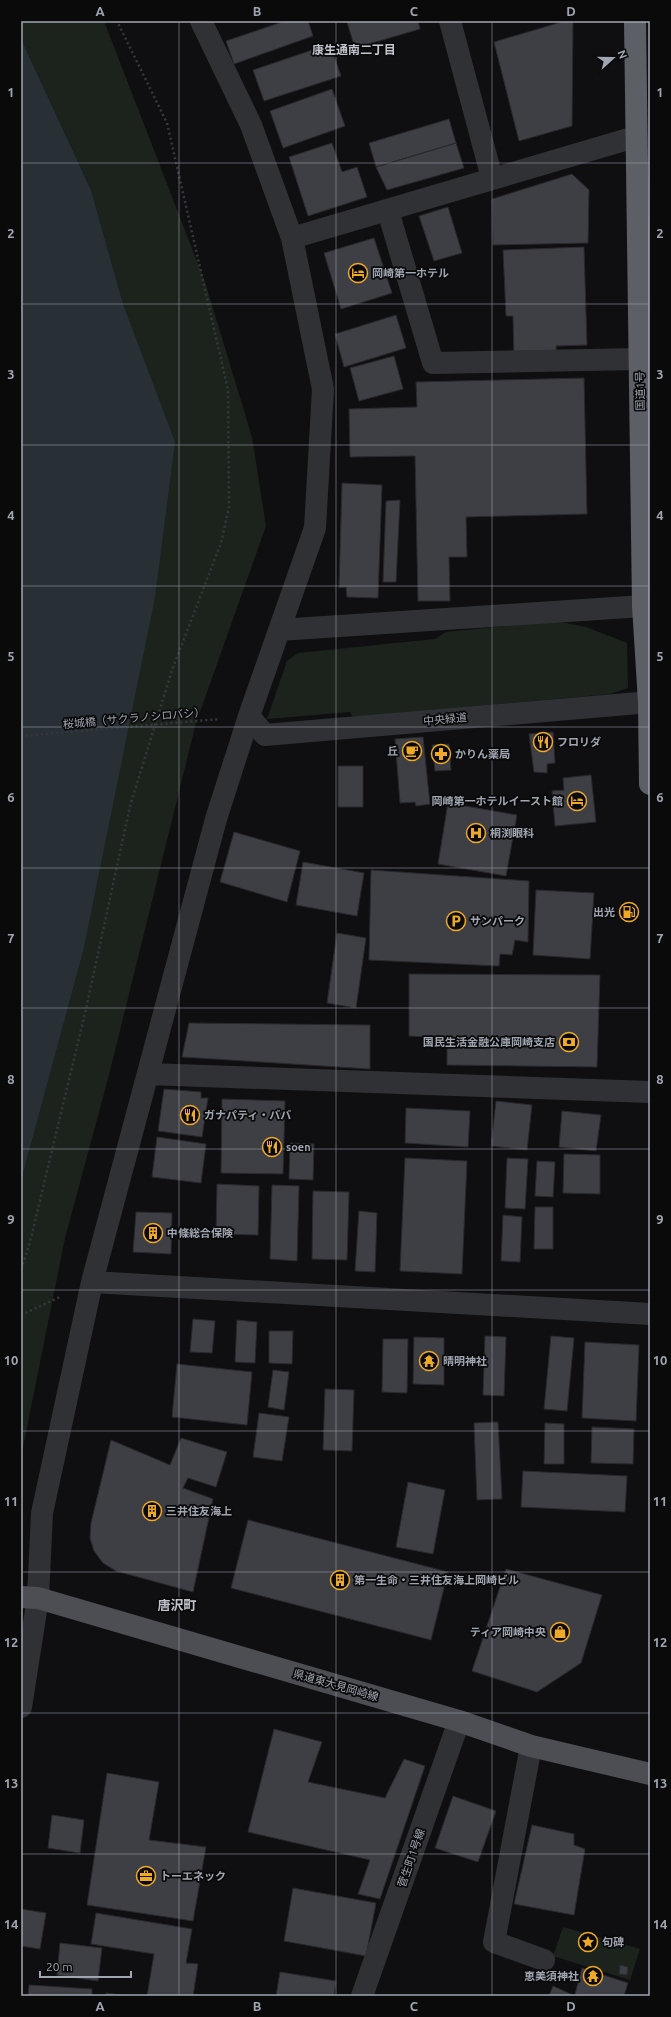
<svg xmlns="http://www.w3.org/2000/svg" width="671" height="2017" font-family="Ubuntu,'Noto Sans JP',sans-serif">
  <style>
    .green { fill: #1c231c }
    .water { fill: #283036 }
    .building { fill: #3e3f44; stroke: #29292d }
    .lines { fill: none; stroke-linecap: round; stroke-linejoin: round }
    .path { stroke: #36383c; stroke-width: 2.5; stroke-dasharray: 2 3; stroke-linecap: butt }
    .minor { stroke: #303135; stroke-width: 22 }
    .major { stroke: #4c4e54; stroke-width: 22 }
    .highway { stroke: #5c5f66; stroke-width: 22 }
    .grid { fill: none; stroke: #a0a6b1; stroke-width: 1; stroke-opacity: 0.55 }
    .labels { text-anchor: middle; stroke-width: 3.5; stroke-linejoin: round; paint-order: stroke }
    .poi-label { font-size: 11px; font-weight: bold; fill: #a0a6b1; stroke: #0a0a0b; text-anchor: start }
    .street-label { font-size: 11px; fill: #a0a6b1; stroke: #0a0a0b }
    .neighbourhood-label { font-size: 12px; font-weight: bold; fill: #c1c5ce; stroke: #0a0a0b }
    .quarter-label { font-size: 13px; font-weight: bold; fill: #c1c5ce; stroke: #0a0a0b }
    .neatline { fill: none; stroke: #a0a6b1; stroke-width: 1.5 }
    .grid-label { font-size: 13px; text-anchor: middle; font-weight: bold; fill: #a0a6b1 }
  </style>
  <rect width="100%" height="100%" fill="#0f0f11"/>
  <path class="green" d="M21 21H104L205 282 252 437 266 526 196 723 109 1075 65 1238 21 1457V1181L83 952 124 307 91 190 21 39Z
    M555 621 586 627 627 643 628 688 610 694 353 717 350 712 267 719 287 661 298 653 435 639 446 632Z
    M563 1927 640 1949 630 1980 553 1956Z"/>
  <path class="water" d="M21 39 91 190 124 307 175 442 155 597 83 952 21 1181Z"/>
  <path class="building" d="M285 21H308L313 36 234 64 226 41Z
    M350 21H418L420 29 355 48 347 22Z
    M565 21H573L572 126 519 141 494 42Z
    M330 44 341 76 264 101 253 70Z
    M332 89 345 126 283 148 270 111Z
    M449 119 456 143 376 167 369 143Z
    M332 143 342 172 357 167 367 197 308 216 289 157Z
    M456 143 464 168 387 190 376 167Z
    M572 174 589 190 588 243 493 245 492 199Z
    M448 207 462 253 434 261 419 216Z
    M374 238 392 293 341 309 324 253Z
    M584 247 587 345 556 346 557 360 514 361 513 316H506L503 250Z
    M396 315 406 348 344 367 335 334Z
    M394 356 403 389 359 401 350 368Z
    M584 378 587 514 466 517 467 557H449L450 601H418L415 456 350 457 349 409 417 407 416 382Z
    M342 483 382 485 378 598 347 597 346 587 339 588Z
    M400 500 396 582H383L386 501Z
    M553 732 555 763 547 764V773L534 772 529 734Z
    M423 737 430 804 416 806 415 802 400 803 395 739Z
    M449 744 451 770 435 771 432 745Z
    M338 766H363V807H338Z
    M591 775 596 822 555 826 552 791 564 790 563 778Z
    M448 803 517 815 506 876 438 864Z
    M234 832 300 851 287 902 220 882Z
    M303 862 364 873 357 916 296 905Z
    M371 870 529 881 528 942 515 940 512 955 500 954 499 966 369 960Z
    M536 890 594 893 590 959 533 955Z
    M337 933 366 938 356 1008 327 1003Z
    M409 974 600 975 597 1067 447 1065V1038L409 1036Z
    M189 1023 370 1025V1069L182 1057Z
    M164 1089 201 1092V1098H208L202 1137 158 1131Z
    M222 1099 285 1101 283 1174 221 1173Z
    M496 1101 532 1105 527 1150 491 1146Z
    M406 1108 470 1111 468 1147 405 1143Z
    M562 1111 601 1115 596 1151 559 1147Z
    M157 1137 206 1144 201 1183 152 1177Z
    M290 1143 314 1144 313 1180 289 1179Z
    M564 1154 600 1155V1194L563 1193Z
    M405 1158 467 1161 462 1274 400 1271Z
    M507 1158 528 1159 525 1209 505 1208Z
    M537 1161 555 1162 553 1197 535 1196Z
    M217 1184 259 1186 258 1235 216 1234Z
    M272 1185 299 1186 297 1261 270 1259Z
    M313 1191 349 1192 347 1260 312 1259Z
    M535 1207H553V1249H534Z
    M359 1211 377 1213 375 1272 355 1271Z
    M136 1212 172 1213 171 1254 133 1252Z
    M503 1215 522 1217 520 1262 501 1261Z
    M193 1319 215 1321 212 1353 190 1352Z
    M237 1320 257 1322 255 1363 235 1362Z
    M269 1331H293L292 1364 269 1363Z
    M485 1336 506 1337 504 1396 483 1395Z
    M551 1336 574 1338 567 1411 544 1409Z
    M414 1337 444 1338V1385L413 1384Z
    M383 1339H408L407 1393 382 1392Z
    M585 1342 639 1345 636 1421 582 1418Z
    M177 1364 252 1372 247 1425 172 1417Z
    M273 1370 289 1372 284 1410 268 1407Z
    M325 1389 354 1390 352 1451 323 1450Z
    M259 1413 289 1417 282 1461 253 1457Z
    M498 1422 502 1499 477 1500 474 1423Z
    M545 1423 564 1424V1464H544Z
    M592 1427 634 1429 633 1464 591 1463Z
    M181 1438 227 1452 216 1487 188 1478 183 1488 213 1499 193 1592 116 1571 103 1563 94 1551 90 1538 91 1523 111 1440 170 1465Z
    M523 1471 627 1476 625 1512 521 1507Z
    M408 1482 445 1490 433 1554 396 1547Z
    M248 1520 448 1572 431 1640 231 1588Z
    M506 1569 602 1595 581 1663 537 1692 472 1671Z
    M274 1729 322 1742 308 1782 385 1798 404 1759 425 1766 380 1899 358 1894 370 1860 248 1832Z
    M107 1773 159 1782 149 1840 206 1847 193 1921 87 1905Z
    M453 1796 496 1811 478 1862 435 1848Z
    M52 1815 84 1820 80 1853 48 1848Z
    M532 1825 574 1834V1845L585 1849 574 1915 514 1904Z
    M293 1888 376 1903 366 1956 284 1941Z
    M21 1909 46 1913 40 1949 21 1946Z
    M96 1913 192 1929 186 1963 198 1964 193 1996H147L154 1954 91 1944Z
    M60 1943 102 1948 98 1981 57 1975Z
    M620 1965 628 1967 627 1975 619 1974Z
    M582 1968 628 1983 624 1996H581L575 1994Z
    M280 1972 336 1981 334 1996H276Z
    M29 1985 92 1989V1996H28Z
    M553 1986 575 1996H549Z
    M106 1993 127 1996H106Z"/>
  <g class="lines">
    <path class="path" d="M21 736 220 719
      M21 1269 30 1242 86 1009 130 806 172 670 221 543 229 507 228 390 167 123 117 21
      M21 1315 60 1297"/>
    <path class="minor" d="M450 21 492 178
      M388 211 433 363 639 359
      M292 238 635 137
      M279 630 643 606 650 603
      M249 716 265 735 650 702
      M148 1074 650 1092
      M92 1282 650 1314
      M21 1707 38 1598 42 1513 92 1282 216 819 249 716 315 528 323 389 292 238 251 125 201 21
      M531 1746 494 1942 544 1960
      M362 1996 459 1721"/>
    <path class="major" d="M21 1597 38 1598 459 1721 531 1746 650 1774"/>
    <path class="highway" d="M635 21 643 606 649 702 650 784"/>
  </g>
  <path class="grid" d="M179 21V1996M336 21V1996M492 21V1996M21 163H650M21 304H650M21 445H650M21 586H650M21 727H650M21 868H650M21 1008H650M21 1149H650M21 1290H650M21 1431H650M21 1572H650M21 1713H650M21 1854H650"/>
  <defs>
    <symbol id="hotel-ring" viewBox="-11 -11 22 22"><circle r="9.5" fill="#0a0a0b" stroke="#efa929" stroke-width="1.5"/><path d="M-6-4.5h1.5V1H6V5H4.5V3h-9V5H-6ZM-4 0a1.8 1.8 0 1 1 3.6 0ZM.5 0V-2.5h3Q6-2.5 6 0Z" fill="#efa929"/></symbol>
    <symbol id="restaurant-ring" viewBox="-11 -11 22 22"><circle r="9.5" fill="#0a0a0b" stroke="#efa929" stroke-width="1.5"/><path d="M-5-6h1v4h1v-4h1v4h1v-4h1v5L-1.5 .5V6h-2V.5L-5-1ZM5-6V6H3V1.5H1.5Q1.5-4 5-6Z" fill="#efa929"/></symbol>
    <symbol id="cafe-ring" viewBox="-11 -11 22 22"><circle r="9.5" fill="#0a0a0b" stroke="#efa929" stroke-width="1.5"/><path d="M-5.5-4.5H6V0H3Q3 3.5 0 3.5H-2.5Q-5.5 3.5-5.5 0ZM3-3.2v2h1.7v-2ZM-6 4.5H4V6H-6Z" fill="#efa929"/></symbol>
    <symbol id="pharmacy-ring" viewBox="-11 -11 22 22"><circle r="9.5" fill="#0a0a0b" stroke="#efa929" stroke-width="1.5"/><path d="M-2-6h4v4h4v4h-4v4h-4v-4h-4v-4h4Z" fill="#efa929"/></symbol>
    <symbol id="hospital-ring" viewBox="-11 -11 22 22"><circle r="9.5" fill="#0a0a0b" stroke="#efa929" stroke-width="1.5"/><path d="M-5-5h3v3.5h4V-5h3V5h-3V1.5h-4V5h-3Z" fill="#efa929"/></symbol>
    <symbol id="fuel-ring" viewBox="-11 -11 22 22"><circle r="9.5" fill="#0a0a0b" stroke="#efa929" stroke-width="1.5"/><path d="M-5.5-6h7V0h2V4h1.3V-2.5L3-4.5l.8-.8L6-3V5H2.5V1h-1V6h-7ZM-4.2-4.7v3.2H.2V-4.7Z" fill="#efa929"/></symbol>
    <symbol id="parking-ring" viewBox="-11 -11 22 22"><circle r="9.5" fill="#0a0a0b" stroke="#efa929" stroke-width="1.5"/><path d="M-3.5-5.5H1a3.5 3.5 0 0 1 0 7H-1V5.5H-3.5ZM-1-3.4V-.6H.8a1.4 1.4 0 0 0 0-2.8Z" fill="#efa929"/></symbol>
    <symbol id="bank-ring" viewBox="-11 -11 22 22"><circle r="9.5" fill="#0a0a0b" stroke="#efa929" stroke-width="1.5"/><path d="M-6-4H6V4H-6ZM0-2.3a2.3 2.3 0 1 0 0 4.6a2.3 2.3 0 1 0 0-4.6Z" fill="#efa929"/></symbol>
    <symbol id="building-ring" viewBox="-11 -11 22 22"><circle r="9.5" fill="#0a0a0b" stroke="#efa929" stroke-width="1.5"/><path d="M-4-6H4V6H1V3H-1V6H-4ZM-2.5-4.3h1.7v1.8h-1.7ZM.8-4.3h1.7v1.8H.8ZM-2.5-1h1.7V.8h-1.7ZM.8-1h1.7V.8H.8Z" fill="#efa929"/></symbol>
    <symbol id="temple-ring" viewBox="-11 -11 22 22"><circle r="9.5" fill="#0a0a0b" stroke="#efa929" stroke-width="1.5"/><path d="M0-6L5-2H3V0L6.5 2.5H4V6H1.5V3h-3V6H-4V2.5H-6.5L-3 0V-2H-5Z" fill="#efa929"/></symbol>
    <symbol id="shop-ring" viewBox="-11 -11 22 22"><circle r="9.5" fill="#0a0a0b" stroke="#efa929" stroke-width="1.5"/><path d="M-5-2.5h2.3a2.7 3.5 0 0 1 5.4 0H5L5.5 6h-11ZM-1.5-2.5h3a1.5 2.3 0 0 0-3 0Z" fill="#efa929"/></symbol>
    <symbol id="office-ring" viewBox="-11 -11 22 22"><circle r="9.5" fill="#0a0a0b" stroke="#efa929" stroke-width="1.5"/><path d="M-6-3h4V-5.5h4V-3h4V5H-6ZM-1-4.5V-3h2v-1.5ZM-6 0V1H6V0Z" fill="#efa929"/></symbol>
    <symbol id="sight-ring" viewBox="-11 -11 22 22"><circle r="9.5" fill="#0a0a0b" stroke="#efa929" stroke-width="1.5"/><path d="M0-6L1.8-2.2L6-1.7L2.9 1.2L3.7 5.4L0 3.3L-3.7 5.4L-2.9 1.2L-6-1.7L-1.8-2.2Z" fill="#efa929"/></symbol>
  </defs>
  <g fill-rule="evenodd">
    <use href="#hotel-ring" x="347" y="262" width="22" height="22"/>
    <use href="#restaurant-ring" x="532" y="731" width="22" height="22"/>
    <use href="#cafe-ring" x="401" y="740" width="22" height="22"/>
    <use href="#pharmacy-ring" x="430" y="743" width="22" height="22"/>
    <use href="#hotel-ring" x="566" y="790" width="22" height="22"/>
    <use href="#hospital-ring" x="465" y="822" width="22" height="22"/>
    <use href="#fuel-ring" x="618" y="901" width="22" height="22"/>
    <use href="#parking-ring" x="445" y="910" width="22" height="22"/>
    <use href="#bank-ring" x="558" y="1031" width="22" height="22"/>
    <use href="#restaurant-ring" x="179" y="1104" width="22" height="22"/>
    <use href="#restaurant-ring" x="261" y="1136" width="22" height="22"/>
    <use href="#building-ring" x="142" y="1222" width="22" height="22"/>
    <use href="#temple-ring" x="418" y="1350" width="22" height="22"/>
    <use href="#building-ring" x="141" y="1500" width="22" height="22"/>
    <use href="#building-ring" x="329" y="1569" width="22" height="22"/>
    <use href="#shop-ring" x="549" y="1621" width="22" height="22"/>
    <use href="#office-ring" x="135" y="1865" width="22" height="22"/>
    <use href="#sight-ring" x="577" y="1931" width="22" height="22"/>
    <use href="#temple-ring" x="582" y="1965" width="22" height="22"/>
  </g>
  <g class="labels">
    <g class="poi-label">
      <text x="372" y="277">岡崎第一ホテル</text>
      <text x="557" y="746">フロリダ</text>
      <text x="398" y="755" text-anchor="end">丘</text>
      <text x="455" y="758">かりん薬局</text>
      <text x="563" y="805" text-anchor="end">岡崎第一ホテルイースト館</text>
      <text x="490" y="837">桐渕眼科</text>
      <text x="615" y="916" text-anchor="end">出光</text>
      <text x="470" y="925">サンパーク</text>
      <text x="555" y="1046" text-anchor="end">国民生活金融公庫岡崎支店</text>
      <text x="204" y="1119">ガナパティ・ババ</text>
      <text x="286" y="1151">soen</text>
      <text x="167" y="1237">中條総合保険</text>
      <text x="443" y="1365">晴明神社</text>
      <text x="166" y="1515">三井住友海上</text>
      <text x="354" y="1584">第一生命・三井住友海上岡崎ビル</text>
      <text x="546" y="1636" text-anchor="end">ティア岡崎中央</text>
      <text x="160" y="1880">トーエネック</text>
      <text x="602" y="1946">句碑</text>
      <text x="579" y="1980" text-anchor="end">恵美須神社</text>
    </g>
    <g class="street-label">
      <text transform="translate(640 391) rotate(-91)" y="4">国道1号</text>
      <text transform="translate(134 718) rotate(-5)" y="4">桜城橋（サクラノシロバシ）</text>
      <text transform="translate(445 719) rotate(-5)" y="4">中央緑道</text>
      <text transform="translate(336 1685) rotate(16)" y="4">県道東大見岡崎線</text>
      <text transform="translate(411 1858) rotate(-71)" y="4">菅生町1号線</text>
    </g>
    <g class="neighbourhood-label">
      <text x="354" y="54">康生通南二丁目</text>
    </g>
    <g class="quarter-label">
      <text x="177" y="1610">唐沢町</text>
    </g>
  </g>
  <rect width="671" height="2017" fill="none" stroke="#0a0a0b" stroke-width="44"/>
  <g transform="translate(613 58) rotate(69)" stroke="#0a0a0b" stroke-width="3" paint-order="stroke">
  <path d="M0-3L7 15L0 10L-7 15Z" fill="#a0a6b1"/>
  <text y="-6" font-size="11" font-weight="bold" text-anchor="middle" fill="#a0a6b1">N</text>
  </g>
  <path d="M40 1971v6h91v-6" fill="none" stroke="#a0a6b1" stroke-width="2"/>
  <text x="46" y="1971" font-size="12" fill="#a0a6b1" stroke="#0a0a0b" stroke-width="3" paint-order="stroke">20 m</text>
  <rect x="22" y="22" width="627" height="1973" class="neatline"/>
  <g class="grid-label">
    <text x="100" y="16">A</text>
    <text x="257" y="16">B</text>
    <text x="414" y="16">C</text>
    <text x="571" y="16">D</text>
    <text x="11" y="97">1</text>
    <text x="660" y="97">1</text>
    <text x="11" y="238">2</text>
    <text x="660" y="238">2</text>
    <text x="11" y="379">3</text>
    <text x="660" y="379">3</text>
    <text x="11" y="520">4</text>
    <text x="660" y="520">4</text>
    <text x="11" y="661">5</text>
    <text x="660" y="661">5</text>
    <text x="11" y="802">6</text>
    <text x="660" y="802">6</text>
    <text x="11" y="943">7</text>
    <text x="660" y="943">7</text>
    <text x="11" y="1084">8</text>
    <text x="660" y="1084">8</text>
    <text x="11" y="1224">9</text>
    <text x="660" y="1224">9</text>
    <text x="11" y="1365">10</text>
    <text x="660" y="1365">10</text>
    <text x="11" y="1506">11</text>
    <text x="660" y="1506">11</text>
    <text x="11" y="1647">12</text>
    <text x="660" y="1647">12</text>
    <text x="11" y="1788">13</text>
    <text x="660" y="1788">13</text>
    <text x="11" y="1929">14</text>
    <text x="660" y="1929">14</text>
    <text x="100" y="2011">A</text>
    <text x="257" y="2011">B</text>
    <text x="414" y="2011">C</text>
    <text x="571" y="2011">D</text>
  </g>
</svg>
